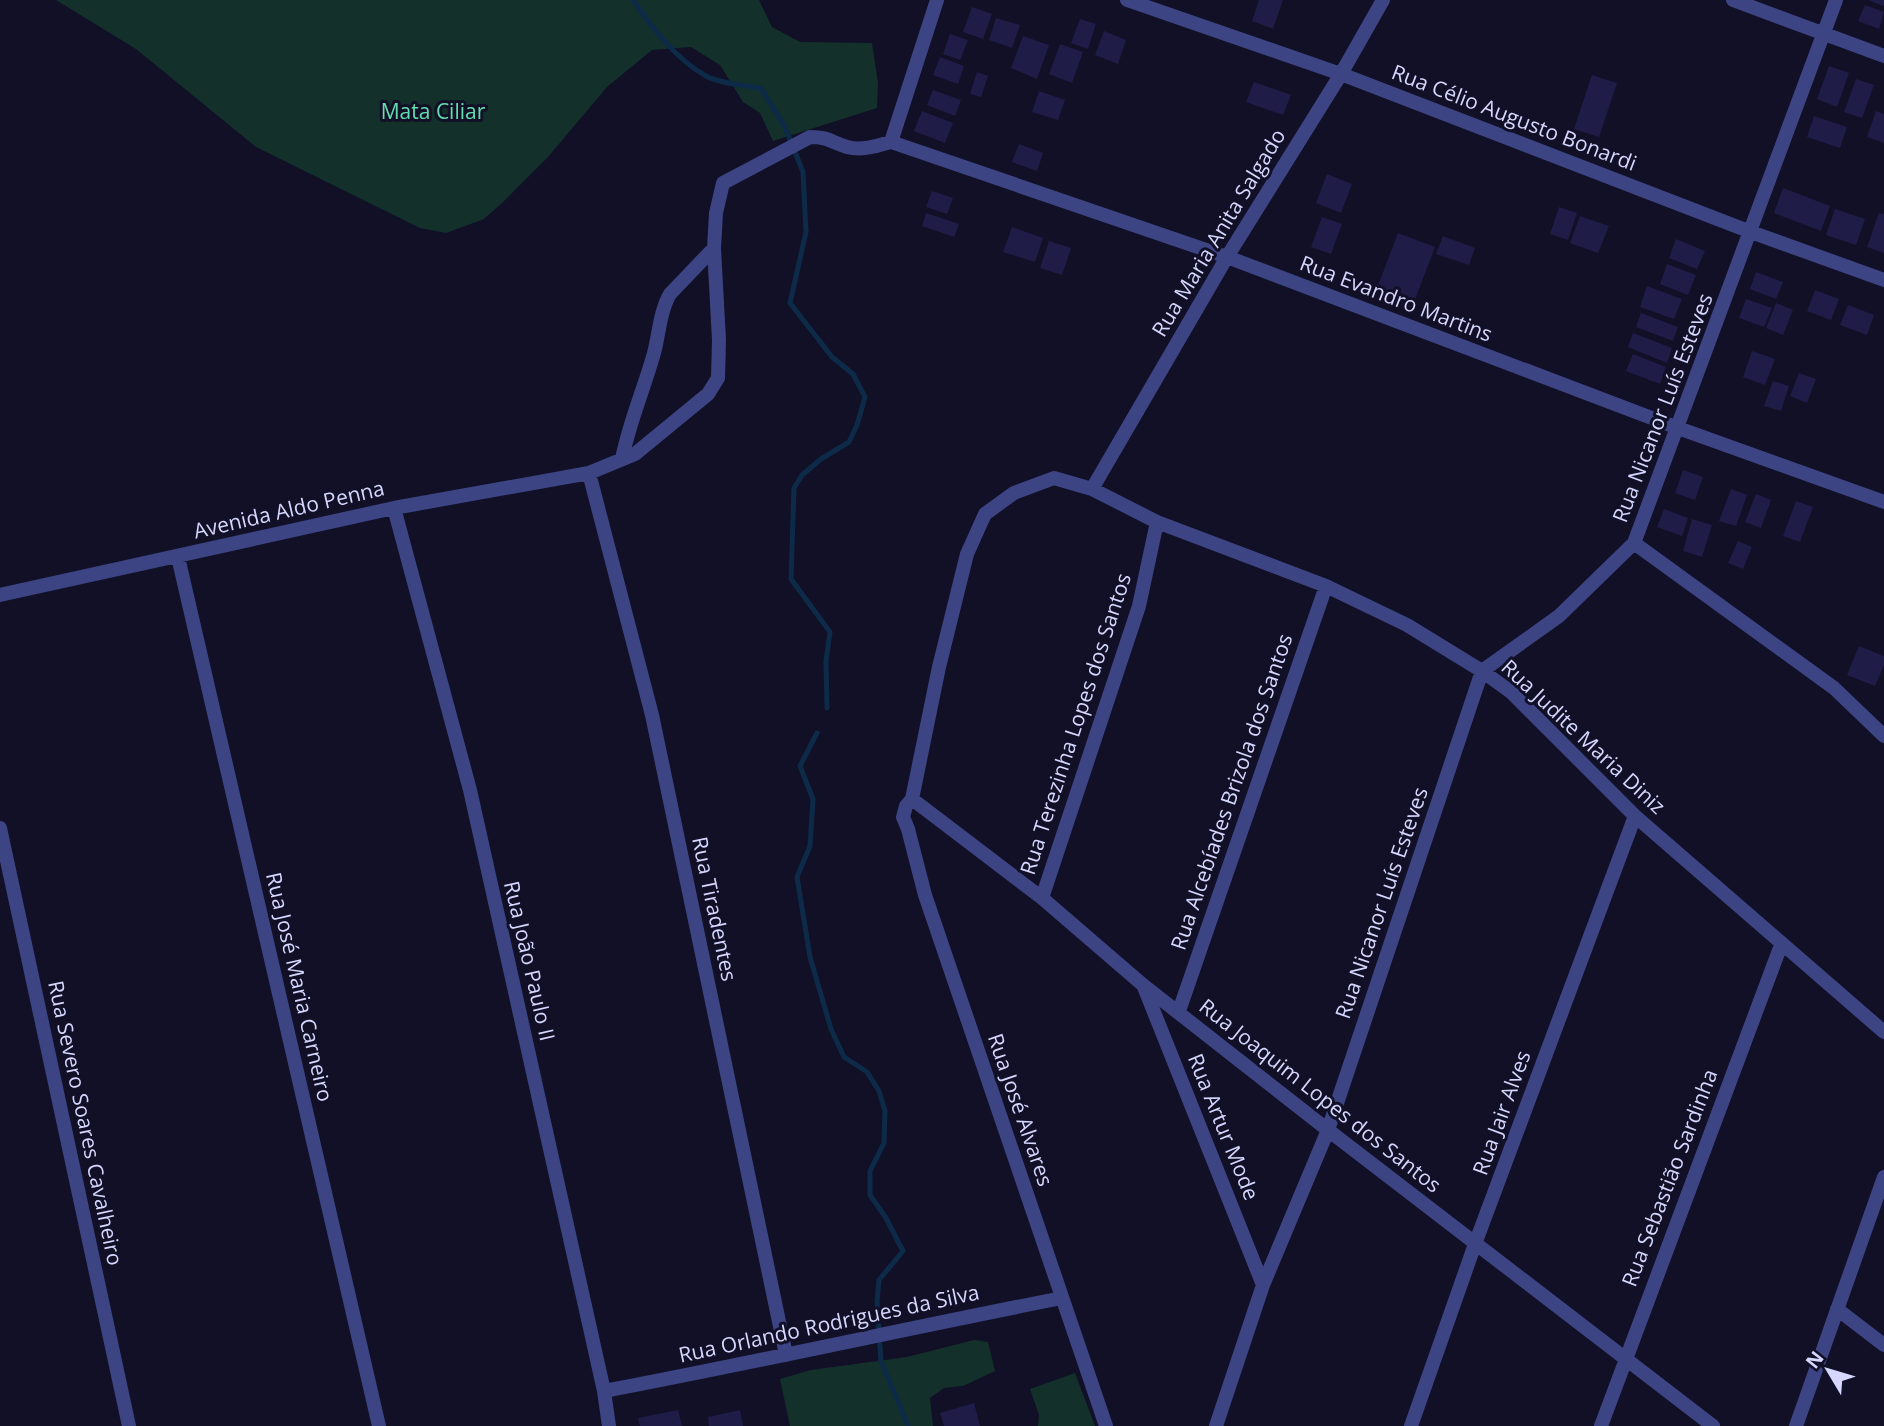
<svg xmlns="http://www.w3.org/2000/svg" width="1884" height="1426" font-family="'Open Sans',sans-serif">
  <style>
    .green { fill: #13302b }
    .lines { fill: none; stroke-linecap: round; stroke-linejoin: round }
    .stream { stroke: #0d2b48; stroke-width: 5 }
    .building { fill: #1f1c47 }
    .street { stroke: #3c4484; stroke-width: 14 }
    .labels { text-anchor: middle; stroke-width: 6; stroke-linejoin: round; paint-order: stroke }
    .park-label { font-size: 21px; fill: #63ddae; stroke: #111027 }
    .street-label { font-size: 21px; fill: #d6d7fe; stroke: #111027 }
  </style>
  <rect width="100%" height="100%" fill="#111027"/>
  <path class="green" d="M56 0H759L772 27 800 42 872 43 878 83 877 108 773 141 760 113 743 102 720 65 691 47 652 50 607 87 548 157 503 202 484 219 446 233 420 228 256 147 136 49Z
    M974 1340 988 1342 995 1371 963 1386 944 1388 930 1398 933 1426H790L780 1379 811 1370 907 1357Z
    M1075 1373 1095 1426H1038L1039 1415 1030 1389Z"/>
  <g class="lines">
    <path class="stream" d="M633 0C650 26 678 61 706 76 721 84 744 85 761 88L785 127 803 172 806 232 790 303 832 357 853 374 865 397 857 425 849 442 821 459 802 475 794 488 791 579 830 632 826 661 827 708
      M817 733 800 766 813 799 810 846 797 877 810 957 831 1029 844 1057 867 1072 879 1091 885 1111 884 1143 870 1171V1195L886 1218 903 1251 879 1280 877 1301 881 1361 908 1426"/>
  </g>
  <path class="building" d="M1259 0H1283L1273 29 1252 21Z
    M1868 0H1884V6Z
    M1865 5 1884 12 1879 29 1858 21Z
    M972 7 992 14 983 39 963 32Z
    M996 18 1020 25 1012 48 989 40Z
    M1080 19 1096 24 1088 49 1071 43Z
    M1104 31 1126 40 1118 64 1095 55Z
    M950 34 968 40 960 60 943 54Z
    M1023 36 1049 45 1037 79 1011 68Z
    M1060 44 1083 52 1072 83 1049 74Z
    M940 57 964 66 958 84 933 75Z
    M1829 66 1849 73 1837 107 1817 99Z
    M977 72 988 76 981 97 970 94Z
    M1592 75 1617 83 1599 137 1574 129Z
    M1856 79 1874 85 1862 118 1844 112Z
    M1254 82 1291 95 1283 115 1246 102Z
    M933 90 961 100 955 116 927 105Z
    M1039 91 1065 100 1058 120 1032 112Z
    M922 111 953 123 945 143 914 131Z
    M1876 111 1884 114V143L1867 137Z
    M1814 116 1847 127 1840 148 1807 137Z
    M1019 144 1043 153 1037 171 1012 162Z
    M1327 174 1352 184 1341 213 1316 203Z
    M1783 188 1830 206 1821 231 1774 213Z
    M932 191 953 198 947 214 926 207Z
    M1559 207 1577 213 1568 240 1550 234Z
    M1835 209 1865 219 1856 245 1826 235Z
    M926 213 959 224 954 237 922 226Z
    M1879 213 1884 214V253L1867 247Z
    M1580 216 1609 226 1598 253 1570 243Z
    M1322 217 1342 224 1331 254 1311 247Z
    M1012 227 1043 238 1035 262 1003 252Z
    M1398 233 1435 247 1411 310 1374 296Z
    M1443 236 1475 248 1469 265 1436 254Z
    M1676 239 1705 251 1697 269 1669 258Z
    M1049 241 1071 248 1062 275 1040 268Z
    M1667 264 1696 275 1688 295 1660 284Z
    M1756 272 1783 282 1776 299 1750 289Z
    M1647 286 1682 299 1674 319 1640 307Z
    M1815 290 1839 299 1831 320 1807 311Z
    M1746 299 1772 308 1764 327 1739 318Z
    M1776 303 1793 310 1783 335 1766 328Z
    M1848 305 1874 315 1867 335 1840 325Z
    M1641 313 1678 327 1673 341 1636 327Z
    M1633 333 1672 348 1667 363 1628 347Z
    M1752 351 1775 359 1765 385 1743 377Z
    M1633 354 1666 367 1660 384 1626 371Z
    M1799 373 1816 379 1807 403 1790 396Z
    M1773 381 1789 386 1781 411 1764 406Z
    M1683 470 1703 477 1695 500 1675 493Z
    M1731 489 1747 495 1736 526 1719 521Z
    M1756 494 1771 500 1761 528 1745 522Z
    M1796 501 1813 507 1800 542 1783 536Z
    M1664 509 1688 518 1682 536 1657 527Z
    M1692 519 1712 525 1702 557 1683 551Z
    M1738 541 1752 547 1743 569 1728 563Z
    M1859 646 1884 656V665L1875 686 1847 675Z
    M974 1403 980 1426H944L940 1413Z
    M678 1410 682 1426H640L638 1418Z
    M740 1410 743 1426H709L708 1417Z"/>
  <g class="lines">
    <path class="street" d="M1127 0 1341 74 1751 232 1884 280
      M1733 0 1884 56
      M891 142 1227 257 1678 428 1884 502
      M891 142 937 0
      M622 459C629 423 644 389 654 353 659 334 660 311 670 294L714 248
      M589 473 652 715 786 1355
      M1092 489 1227 257 1341 74 1383 0
      M394 508 470 790 604 1391 609 1426
      M1634 543 1834 688 1884 736
      M178 557 379 1426
      M0 595 394 508 589 473 635 454 708 394 718 378 719 340 714 248 716 213 723 183 810 137C830 137 830 142 847 147 861 151 877 146 891 142
      M912 799 939 667 967 554 985 514 1014 493 1054 478 1092 489 1157 522 1326 586 1407 625 1482 671 1511 692 1635 816 1884 1032
      M0 828 129 1426
      M1042 898 1139 606 1157 522
      M1144 987 1263 1285
      M1179 1011 1326 586
      M1837 1309 1884 1345
      M604 1391C757 1362 909 1328 1062 1298
      M1106 1426 925 895 908 829 903 817 906 806 912 799 1042 898 1143 985 1328 1130 1713 1426
      M1216 1426 1263 1285 1328 1130 1482 671 1559 616 1634 543 1836 0
      M1411 1426 1475 1244 1635 816
      M1601 1426 1781 945
      M1796 1426 1884 1177"/>
  </g>
  <g class="labels">
    <g class="park-label">
      <text x="433" y="119">Mata Ciliar</text>
    </g>
    <g class="street-label">
      <text transform="translate(1514 118) rotate(21)" y="7">Rua Célio Augusto Bonardi</text>
      <text transform="translate(1219 233) rotate(-59)" y="7">Rua Maria Anita Salgado</text>
      <text transform="translate(1396 299) rotate(21)" y="7">Rua Evandro Martins</text>
      <text transform="translate(1663 408) rotate(-69)" y="7">Rua Nicanor Luís Esteves</text>
      <text transform="translate(289 510) rotate(-13)" y="7">Avenida Aldo Penna</text>
      <text transform="translate(1076 724) rotate(-72)" y="7">Rua Terezinha Lopes dos Santos</text>
      <text transform="translate(1583 737) rotate(43)" y="7">Rua Judite Maria Diniz</text>
      <text transform="translate(1232 792) rotate(-71)" y="7">Rua Alcebíades Brizola dos Santos</text>
      <text transform="translate(1382 903) rotate(-71)" y="7">Rua Nicanor Luís Esteves</text>
      <text transform="translate(714 909) rotate(78)" y="7">Rua Tiradentes</text>
      <text transform="translate(529 961) rotate(77)" y="7">Rua João Paulo II</text>
      <text transform="translate(299 987) rotate(77)" y="7">Rua José Maria Carneiro</text>
      <text transform="translate(1320 1096) rotate(38)" y="7">Rua Joaquim Lopes dos Santos</text>
      <text transform="translate(1020 1110) rotate(71)" y="7">Rua José Alvares</text>
      <text transform="translate(1502 1113) rotate(-70)" y="7">Rua Jair Alves</text>
      <text transform="translate(85 1123) rotate(78)" y="7">Rua Severo Soares Cavalheiro</text>
      <text transform="translate(1223 1127) rotate(68)" y="7">Rua Artur Mode</text>
      <text transform="translate(1670 1178) rotate(-69)" y="7">Rua Sebastião Sardinha</text>
      <text transform="translate(829 1324) rotate(-12)" y="7">Rua Orlando Rodrigues da Silva</text>
    </g>
  </g>
  <g transform="translate(1828 1370) rotate(308)" stroke="#111027" stroke-width="5" paint-order="stroke">
  <path d="M0-5L12 26L0 18L-12 26Z" fill="#d6d7fe"/>
  <text y="-10" font-size="19" font-weight="bold" text-anchor="middle" fill="#d6d7fe">N</text>
  </g>
</svg>
